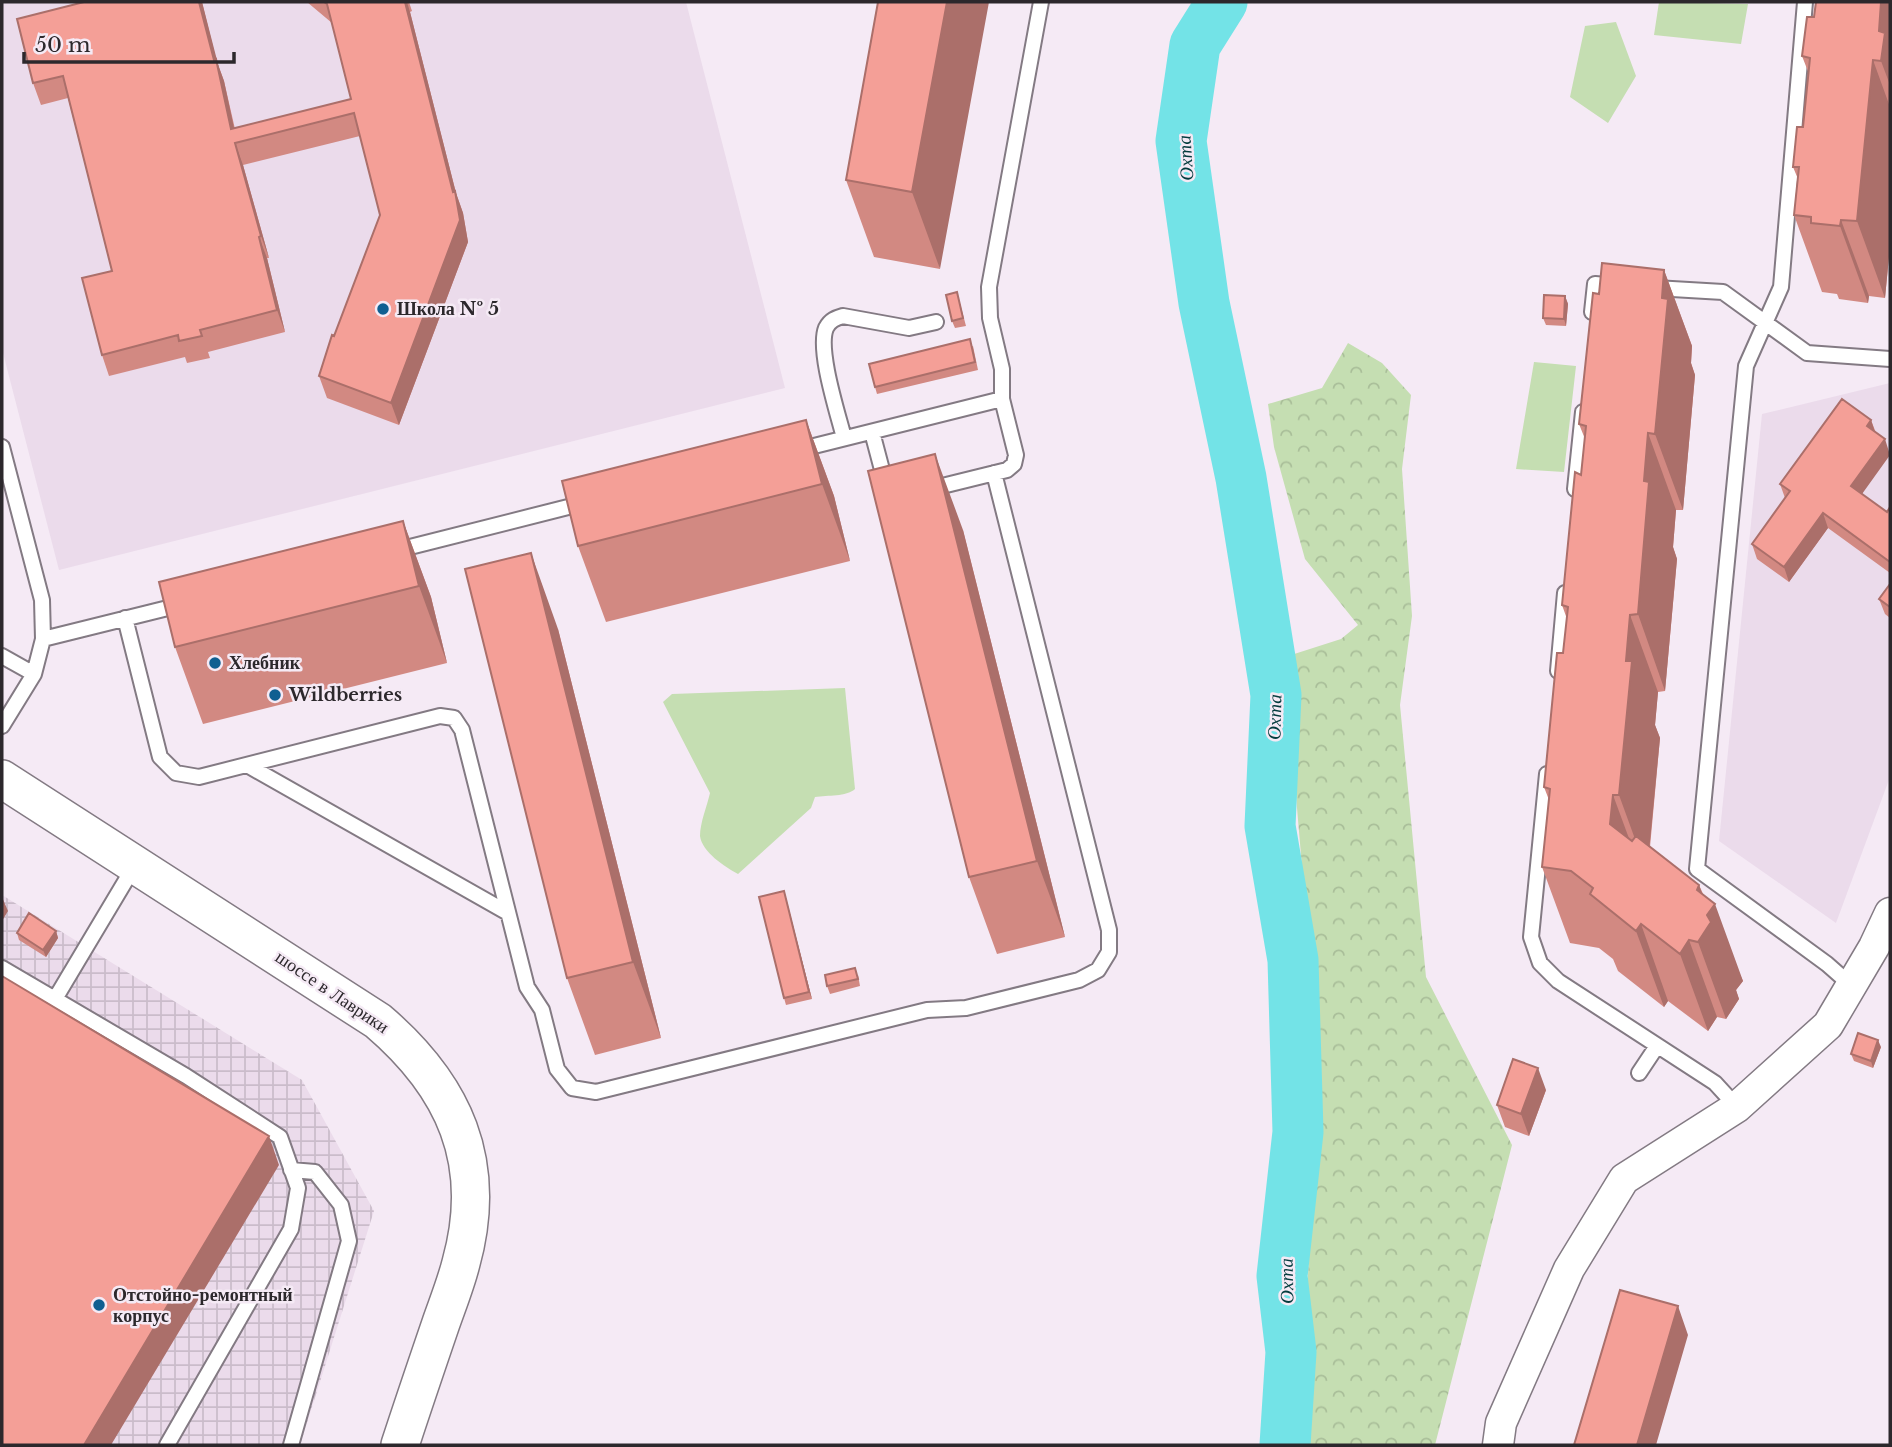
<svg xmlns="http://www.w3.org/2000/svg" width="1892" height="1447" font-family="'Libre Baskerville',serif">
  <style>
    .built { fill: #ebdbeb }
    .industrial { fill: url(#industrial-grid) }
    .green { fill: #c5deb2 }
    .forest { fill: url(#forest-crowns) }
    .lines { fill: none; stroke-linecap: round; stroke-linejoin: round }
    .river { stroke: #73e3e7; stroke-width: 51 }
    .service-casing { stroke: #837a83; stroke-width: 18 }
    .minor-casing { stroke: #837a83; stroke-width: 33 }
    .tertiary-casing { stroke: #837a83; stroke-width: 40 }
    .service { stroke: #fff; stroke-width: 14 }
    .minor { stroke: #fff; stroke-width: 30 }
    .tertiary { stroke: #fff; stroke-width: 37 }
    .wall { fill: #d28982 }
    .shaded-wall { fill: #ab6f6a }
    .building { fill: #f49f97; stroke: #ab6f6a; stroke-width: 2 }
    .poi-dot { fill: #0f5f91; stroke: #f5eaf5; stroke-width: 2.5 }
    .labels { text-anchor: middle; stroke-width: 5; stroke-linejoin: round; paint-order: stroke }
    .poi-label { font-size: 18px; font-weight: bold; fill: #2c282c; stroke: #f5eaf5; text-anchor: start }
    .street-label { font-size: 18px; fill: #2c282c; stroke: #f5eaf5 }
    .water-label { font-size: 19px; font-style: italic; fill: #043c3e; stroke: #f5eaf5 }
  </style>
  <defs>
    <pattern id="industrial-grid" width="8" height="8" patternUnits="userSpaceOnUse" patternTransform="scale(1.75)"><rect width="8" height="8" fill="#ebdbeb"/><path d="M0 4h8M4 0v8" fill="none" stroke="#cabcca"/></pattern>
    <pattern id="forest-crowns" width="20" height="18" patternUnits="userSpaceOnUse" patternTransform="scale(1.75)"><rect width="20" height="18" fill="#c5deb2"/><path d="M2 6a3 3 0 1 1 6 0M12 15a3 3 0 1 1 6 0" fill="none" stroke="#a9be99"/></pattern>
  </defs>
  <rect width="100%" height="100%" fill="#f5eaf5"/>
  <path class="built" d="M2 2H686L785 388 59 570 2 349Z
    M1890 383V777L1836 923 1719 841 1762 414Z"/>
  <path class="industrial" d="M2 895 302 1080 374 1211 300 1445H2Z"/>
  <path class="green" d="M1659 2 1748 4 1741 44 1654 35Z
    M1616 22 1636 76 1608 123 1570 97 1585 26Z
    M1534 362 1576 366 1564 472 1516 469Z
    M845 688 855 789C846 797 828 795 815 797L811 808 738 874C725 867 702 852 700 836 700 823 707 806 710 793L663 702 672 694Z"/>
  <path class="forest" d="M1348 343 1382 363 1411 395 1402 469 1412 616 1400 705 1426 977 1512 1145 1435 1445H1275L1306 1318 1314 1147 1313 996 1297 808 1288 656 1341 639 1358 625 1305 559 1274 447 1268 404 1322 388Z"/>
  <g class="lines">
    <path class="river" d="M1222 2 1195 45 1181 141 1204 303 1241 478 1276 695 1270 826 1293 960 1298 1132 1282 1276 1291 1352 1285 1445"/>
    <defs>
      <path id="service" d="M1805 2 1781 287 1746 366 1697 869 1827 964 1852 986
        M1655 288 1723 292 1807 353 1890 359
        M1592 312 1595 284 1617 286
        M872 432 886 485
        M844 438C838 414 817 350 826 328 830 320 836 318 843 316L909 328 936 322
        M2 447 42 600 43 639 34 674 2 726
        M798 450 1002 399
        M930 489 1007 470 1014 464 1016 455 1002 399V369L990 318 989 287 1041 2
        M1575 489 1583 412
        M394 551 584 503
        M125 618 160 757 176 773 199 777 440 716 454 718 462 730 527 987 542 1010 557 1069 572 1088 596 1092 927 1010 966 1008 1079 980 1098 970 1109 952V930L994 473
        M43 639 184 604
        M2 656 34 674
        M1558 671 1565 593
        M247 765 508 913
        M1547 774 1531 937 1540 963 1558 981 1715 1083 1737 1107
        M2 968 186 1076 280 1137 298 1188 291 1229 167 1445
        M55 999 135 865
        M1639 1073 1657 1046
        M291 1445 349 1241 341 1205 315 1172 291 1170"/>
      <path id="minor" d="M1498 1445 1501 1423 1569 1269 1624 1179 1737 1107 1828 1025 1874 947 1890 913"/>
      <path id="tertiary" d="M2 779 378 1021C454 1086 489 1162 461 1263 456 1283 448 1303 441 1323 427 1364 413 1405 400 1445"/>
    </defs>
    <use href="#service" class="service-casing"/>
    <use href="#minor" class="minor-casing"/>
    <use href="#tertiary" class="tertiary-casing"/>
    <use href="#service" class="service"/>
    <use href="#minor" class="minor"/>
    <use href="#tertiary" class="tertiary"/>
  </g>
  <path class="wall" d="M84 2H202L216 59 224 81 235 129 351 99 332 23 307 2H409L412 11 410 12 456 193 463 213 468 242 399 425 327 398 319 376 380 215 360 136 243 165 269 258H267L285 332 208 352 210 358 187 363 185 357 109 376 102 355 112 271 68 98 41 105 33 83Z
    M878 2 940 269 874 257 846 180Z
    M1890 2V246L1885 298 1869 296 1868 303 1839 299 1837 294 1822 292 1794 215 1798 179 1793 167 1803 127 1809 74 1802 56 1814 17Z
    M1664 270 1692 346 1691 363 1695 375 1683 510H1676L1673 547 1677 559 1665 691 1658 692 1655 725 1660 738 1650 847 1699 885 1743 981 1736 990 1739 999 1726 1019 1717 1017 1708 1031 1668 1001 1664 1007 1618 971 1613 959 1599 948 1570 943 1542 867 1549 800 1544 787 1563 653 1567 619 1562 605 1581 475 1585 439 1579 424 1599 294Z
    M957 292 966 326 955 328 952 321Z
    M1565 296 1568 304 1566 326 1546 325 1543 318Z
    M973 346 978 370 877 394 875 387Z
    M806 420 834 496 850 561 606 622 578 546Z
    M1871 420 1876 433 1862 494 1887 512 1890 507V573L1828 528 1789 582 1757 559 1752 544 1785 498 1780 484Z
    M403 521 431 597 447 663 203 724 175 647Z
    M963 530 1065 937 997 954 969 877Z
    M1890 584V618L1885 614 1879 599Z
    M558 629 661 1038 595 1055 567 978Z
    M784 891 812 999 786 1005 784 998Z
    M56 931 58 938 46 957 19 940 17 933Z
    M858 975 860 986 830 994 827 986Z
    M1881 1047 1873 1068 1854 1061 1851 1054Z
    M1546 1090 1529 1136 1505 1127 1497 1105Z"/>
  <path class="shaded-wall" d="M199 2H202L218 64 216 59 224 81 237 142 231 129Z
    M405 2H407L410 12 456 193 463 213 468 242 399 425 391 403 453 192Z
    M947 2H989L940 269 912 192Z
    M1881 2H1890V85L1881 61 1879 31Z
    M1873 60 1890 107V246L1885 298 1857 221Z
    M235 143 243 165 269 258 261 236Z
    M1841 220 1869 296 1868 303 1840 226Z
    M259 237 267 258 285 332 277 310Z
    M1664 270 1692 346 1691 363 1695 375 1683 510 1655 434 1662 298Z
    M1565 296 1568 304 1566 326 1564 319Z
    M806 420 834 496 850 561 822 484Z
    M1871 420 1876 435 1867 426Z
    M1648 433 1676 510 1673 547 1677 559 1665 691 1638 614 1644 481Z
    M1885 439 1890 455 1857 501 1851 486Z
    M935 454 963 530 1065 937 1037 861Z
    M1823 513 1828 528 1789 582 1784 567Z
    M403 521 431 597 447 663 419 586Z
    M531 553 558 629 661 1038 633 962Z
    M1630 615 1658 692 1655 725 1660 738 1647 872 1619 795 1626 661Z
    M1613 795 1641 871 1610 824Z
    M1699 885 1709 912 1715 904 1743 981 1736 990 1739 999 1726 1019 1698 942 1697 890Z
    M784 891 786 898 812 999 809 992Z
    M2 897 8 911 2 921Z
    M1641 924 1668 1001 1664 1007 1636 931Z
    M56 931 58 938 46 957 43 950Z
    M1689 940 1717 1017 1708 1031 1680 954Z
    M1878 1040 1881 1047 1873 1068 1871 1061Z
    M1538 1068 1546 1090 1529 1136 1521 1114Z
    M269 1136 279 1165 111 1445H84Z
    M1678 1306 1688 1335 1656 1445H1637Z"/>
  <path class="building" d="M84 2H199L214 60 216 59 231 129 351 99 327 4 324 2H405L453 192 455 191 460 220 391 403 319 376 332 335 334 336 380 215 354 113 235 143 261 236 259 237 277 310 200 330 202 336 179 341 178 335 102 355 82 278 112 271 63 76 33 83 17 19Z
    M878 2H947L912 192 846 180Z
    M1816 2H1881L1879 31 1885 33 1881 61 1873 60 1857 221 1841 220 1840 226 1811 223V217L1794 215 1799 167H1793L1797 127H1803L1810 58 1802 56 1807 17H1814Z
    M1602 263 1664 270 1662 298 1668 299 1655 434 1648 433 1644 481 1649 482 1638 614 1630 615 1626 661H1632L1619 795H1613L1610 824 1632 841 1636 836 1699 885 1697 890 1715 904 1707 915 1711 922 1698 942 1689 940 1680 954 1641 924 1636 931 1590 894 1593 888 1571 871 1542 867 1550 789 1544 787 1557 653H1563L1568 607 1562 605 1575 472 1581 475 1586 426 1579 424 1593 293 1599 294Z
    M957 292 963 318 952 321 946 295Z
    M1544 295 1565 296 1564 319 1543 318Z
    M970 339 975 362 875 387 869 364Z
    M1842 399 1871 420 1867 426 1885 439 1851 486 1887 512 1890 507V562L1823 513 1784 567 1752 544 1790 491 1780 484Z
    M806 420 822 484 578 546 562 481Z
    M935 454 1037 861 969 877 868 471Z
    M403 521 419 586 175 647 159 582Z
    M531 553 633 962 567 978 465 569Z
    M1890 584V607L1879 599Z
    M784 891 809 992 784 998 759 897Z
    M29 913 56 931 43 950 17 933Z
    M855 968 858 979 827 986 825 975Z
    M2 976 269 1136 84 1445H2Z
    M1858 1033 1878 1040 1871 1061 1851 1054Z
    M1513 1059 1538 1068 1521 1114 1497 1105Z
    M1620 1290 1678 1306 1637 1445H1574Z"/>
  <g class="poi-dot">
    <circle cx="383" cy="309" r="7"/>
    <circle cx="215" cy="663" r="7"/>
    <circle cx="275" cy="695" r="7"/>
    <circle cx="99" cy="1305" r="7"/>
  </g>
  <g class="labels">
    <g class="poi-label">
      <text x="397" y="315">Школа № 5</text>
      <text x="229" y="669">Хлебник</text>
      <text x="289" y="701">Wildberries</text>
      <text x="113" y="1301">Отстойно-ремонтный<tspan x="113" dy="21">корпус</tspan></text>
    </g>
    <g class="street-label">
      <text transform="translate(332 992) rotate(34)" y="6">шоссе в Лаврики</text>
    </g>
    <g class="water-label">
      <text transform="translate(1185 158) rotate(-94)" y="7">Охта</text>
      <text transform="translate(1274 717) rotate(-89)" y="7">Охта</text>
      <text transform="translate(1286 1281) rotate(-91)" y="7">Охта</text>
    </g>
  </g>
  <rect width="1892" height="1447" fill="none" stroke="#2c282c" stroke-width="7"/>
  <path d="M24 52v10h210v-10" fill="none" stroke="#2c282c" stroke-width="3.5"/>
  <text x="35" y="52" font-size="21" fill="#2c282c" stroke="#f5eaf5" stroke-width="5" paint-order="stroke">50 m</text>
</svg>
